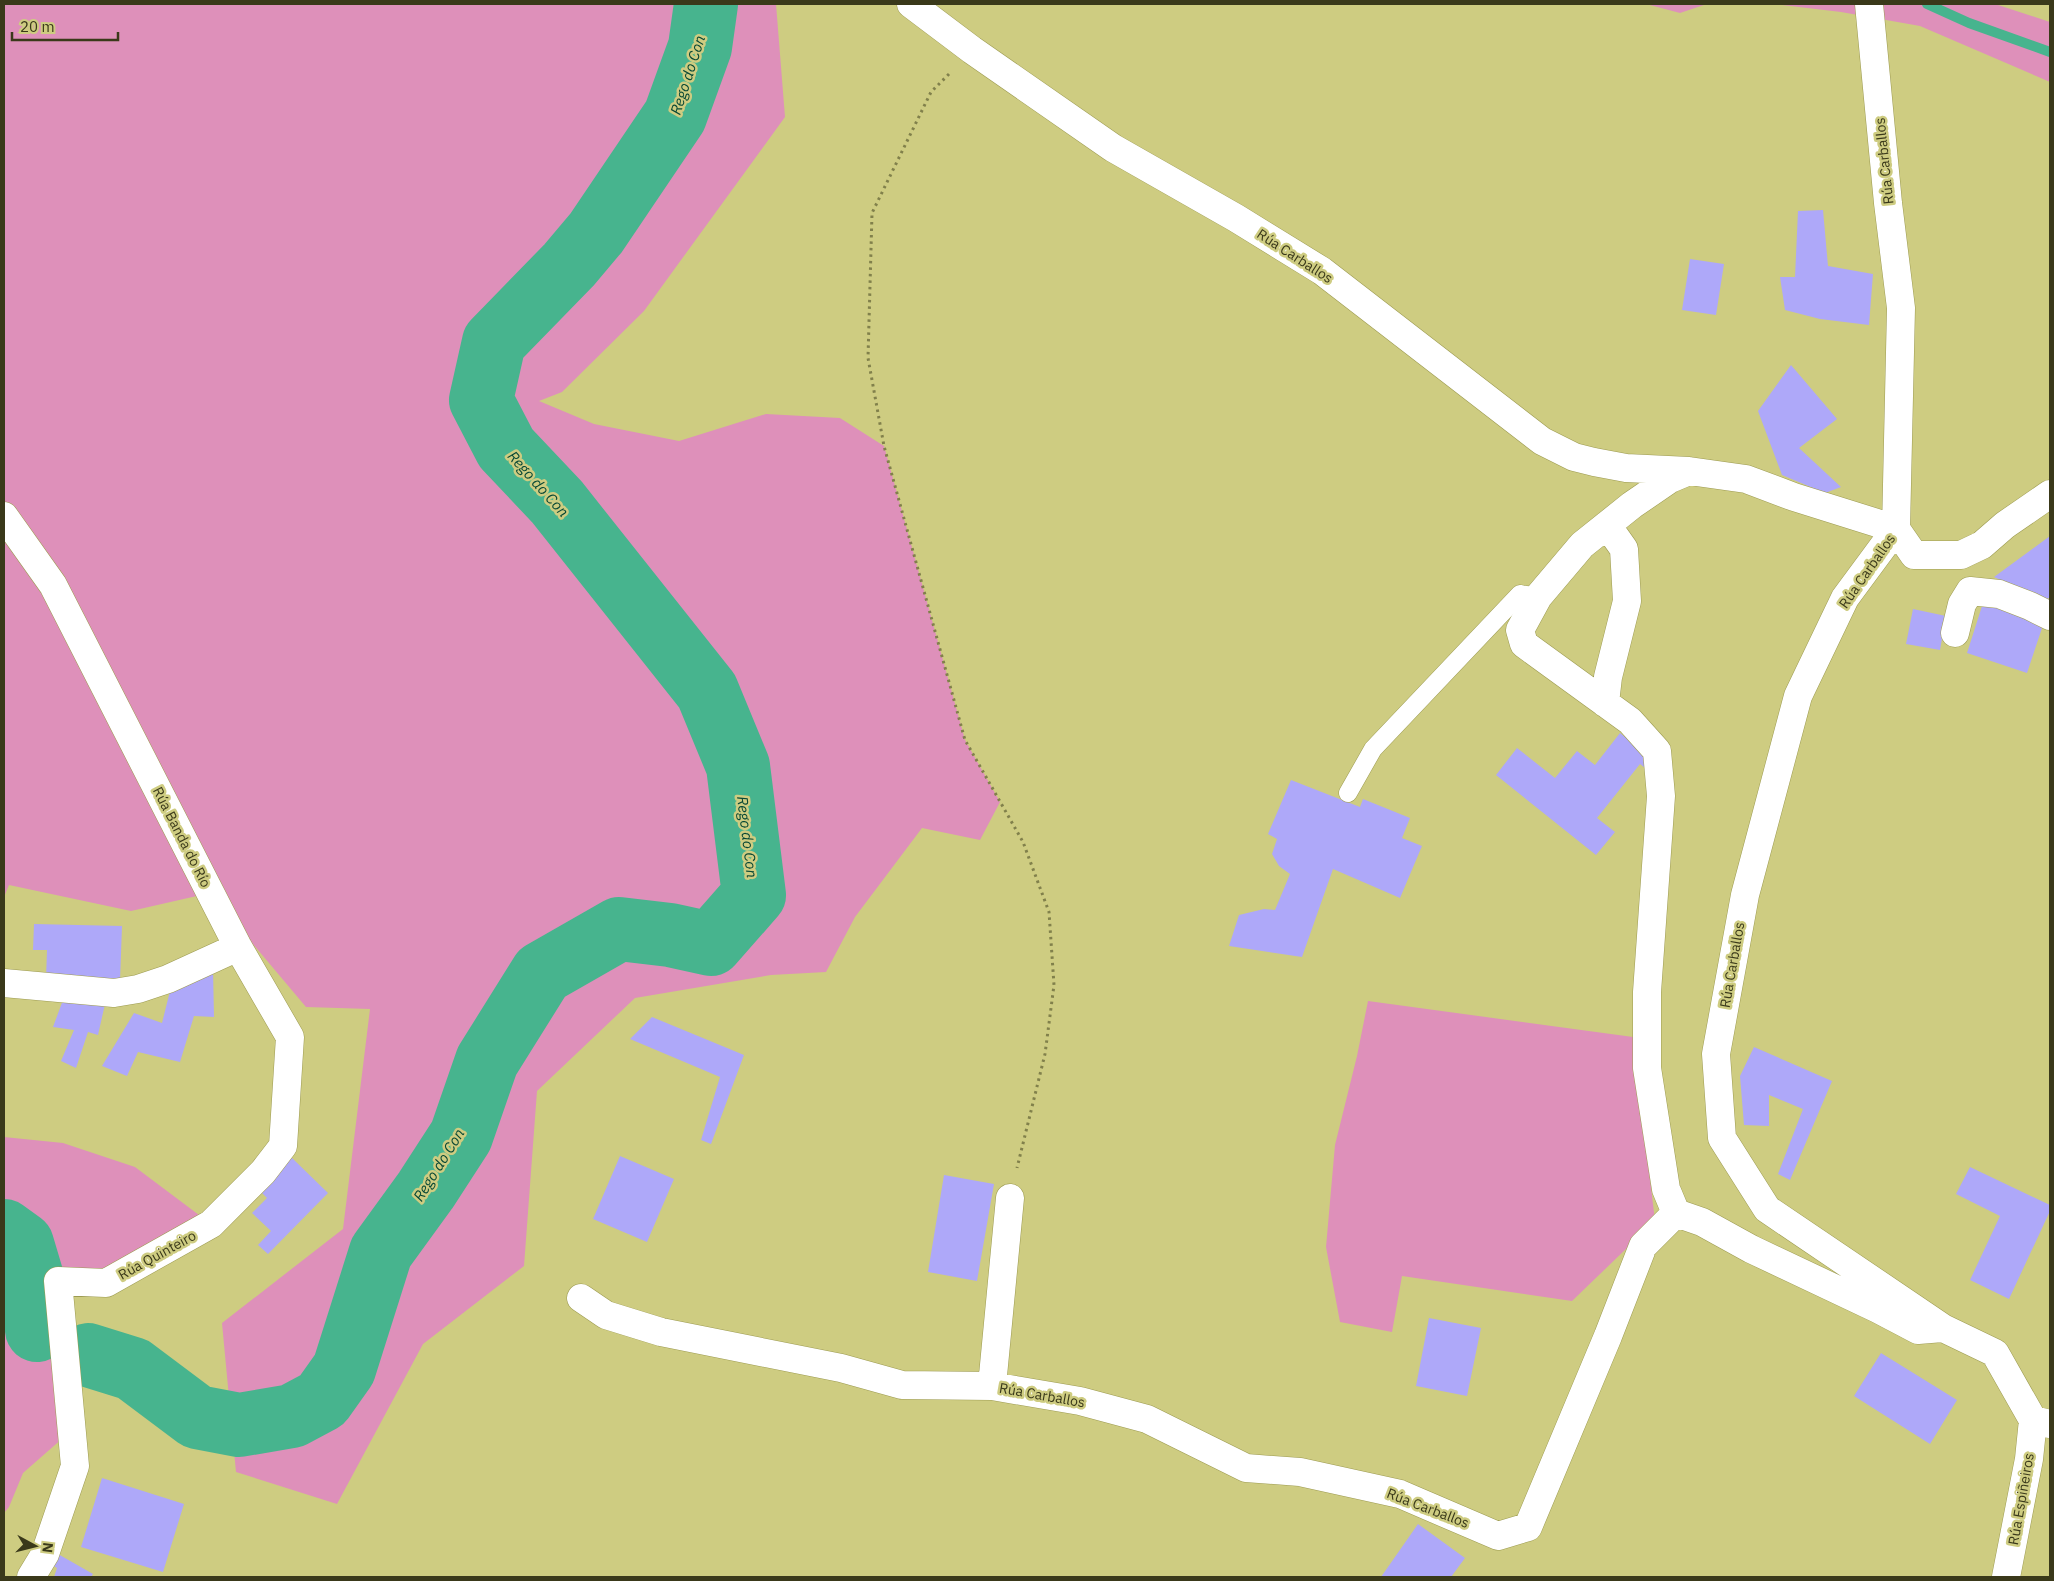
<svg xmlns="http://www.w3.org/2000/svg" width="2054" height="1581" font-family="'IBM Plex Sans',sans-serif">
  <style>
    .green { fill: #de90ba }
    .lines { fill: none; stroke-linecap: round; stroke-linejoin: round }
    .stream { stroke: #47b48e; stroke-width: 10 }
    .river { stroke: #47b48e; stroke-width: 64 }
    .building { fill: #aea8f9 }
    .lane-casing { stroke: #9d9b51; stroke-width: 19 }
    .street-casing { stroke: #9d9b51; stroke-width: 29 }
    .path { stroke: #81804b; stroke-width: 3; stroke-dasharray: 2.5 4; stroke-linecap: butt }
    .lane { stroke: #fff; stroke-width: 18 }
    .street { stroke: #fff; stroke-width: 28 }
    .labels { text-anchor: middle; stroke-width: 5; stroke-linejoin: round; paint-order: stroke }
    .street-label { font-size: 14px; fill: #3a391a; stroke: #cecc81 }
    .water-label { font-size: 15px; font-style: italic; fill: #084835; stroke: #cecc81 }
  </style>
  <rect width="100%" height="100%" fill="#cecc81"/>
  <path class="green" d="M4 4H776L785 117 644 311 562 392 539 401 594 424 679 441 766 414 840 418 884 446 965 740 1000 802 980 840 922 828 855 917 826 972 771 975 635 998 537 1091 524 1266 423 1344 337 1504 236 1472 222 1323 343 1229 370 1009 306 1007 210 893 131 911 9 885 4 897Z
    M1646 4H1707L1680 13Z
    M1774 4H1995L2050 22V82L1920 26 1841 12Z
    M1368 1001 1633 1037 1655 1221 1572 1301 1402 1276 1392 1332 1340 1322 1326 1247 1335 1145 1357 1056Z
    M4 1137 63 1143 135 1167 211 1224 106 1283 58 1282 72 1430 23 1473 9 1507 4 1513Z"/>
  <g class="lines">
    <path class="stream" d="M1927 4 1969 23 2050 52"/>
    <path class="river" d="M4 1231 22 1244 33 1281 37 1330
      M88 1355 133 1369 197 1417 239 1425 292 1416 322 1400 344 1369 381 1252 426 1190 461 1136 487 1061 542 973 619 929 670 935 711 944 754 895 738 766 707 691 557 502 506 448 481 400 494 342 569 265 596 233 675 116 700 47 706 4"/>
  </g>
  <path class="building" d="M1823 210 1828 266 1873 274 1869 325 1820 319 1785 310 1780 277H1795L1798 211Z
    M1690 259 1724 264 1716 315 1682 310Z
    M1791 365 1837 419 1799 448 1841 487 1825 493 1782 475 1758 411Z
    M2050 536V597L2045 601 1994 577Z
    M1983 603 2044 622 2027 673 1967 653Z
    M1913 609 1946 616 1940 650 1906 644Z
    M1620 733 1650 756V772L1640 764 1597 818 1615 832 1596 855 1496 775 1517 748 1555 778 1577 751 1595 765Z
    M1291 780 1360 807 1363 799 1410 818 1402 838 1422 846 1400 898 1333 869 1302 957 1229 946 1239 915 1264 909 1275 910 1290 874 1279 866 1272 854 1277 839 1268 834Z
    M34 924 122 926 120 981 46 979 47 950H33Z
    M213 970 214 1017 194 1016 180 1062 138 1052 127 1076 102 1066 134 1013 162 1023 171 987Z
    M63 1000 105 1004 98 1035 88 1032 76 1068 61 1061 74 1030 53 1027Z
    M652 1017 744 1055 711 1144 701 1140 720 1077 630 1039Z
    M1754 1047 1832 1081 1790 1180 1778 1174 1803 1109 1769 1095V1126L1744 1125 1740 1076Z
    M620 1156 674 1179 647 1242 593 1219Z
    M291 1157 328 1193 268 1254 258 1245 271 1231 252 1213 267 1198 259 1190Z
    M1970 1167 2050 1205V1211L2009 1299 1970 1280 2000 1216 1956 1194Z
    M944 1175 994 1184 977 1281 928 1272Z
    M1429 1318 1481 1328 1467 1396 1416 1386Z
    M1881 1353 1957 1400 1930 1444 1854 1396Z
    M102 1478 184 1504 163 1572 81 1547Z
    M1418 1524 1465 1558 1451 1577H1381Z
    M58 1554 93 1574 91 1577H54L57 1568 52 1565Z"/>
  <g class="lines">
    <defs>
      <path id="lane" d="M1348 793 1373 749 1520 594 1538 597"/>
      <path id="street" d="M911 4 972 50 1113 148 1236 218 1322 271 1542 441 1574 457 1594 462 1626 468 1689 471 1746 479 1794 497 1896 529 1914 555H1961L1982 545 2005 525 2050 494
        M1869 4 1888 203 1901 308 1896 529 1845 598 1798 696 1745 895 1716 1054 1722 1138 1767 1209 1943 1328 1995 1353 2033 1420 2050 1424
        M4 516 53 585 238 947 290 1037 283 1146 263 1172 211 1224 106 1283 58 1281 75 1466 45 1554 31 1577
        M1955 633 1962 604 1970 591 1999 594 2030 606 2050 616
        M1605 703 1608 677 1627 601 1624 549 1607 525
        M4 983 114 993 138 989 168 979 238 947
        M1676 1213 1666 1189 1647 1068V992L1661 796 1657 751 1630 721 1524 644 1520 630 1538 597 1582 545 1632 505 1670 479 1689 471
        M581 1298 606 1315 661 1332 841 1368 902 1385 992 1386 1080 1401 1147 1419 1246 1468 1300 1472 1400 1494 1498 1536 1528 1527 1608 1336 1643 1246 1676 1213 1702 1222 1751 1249 1878 1309 1918 1330 1943 1328
        M992 1386 1010 1198
        M2006 1577 2029 1459 2033 1420"/>
    </defs>
    <use href="#lane" class="lane-casing"/>
    <use href="#street" class="street-casing"/>
    <path class="path" d="M949 74 931 92 872 213 868 358 884 446 965 740 1023 842 1049 912 1054 985 1045 1054 1017 1168"/>
    <use href="#lane" class="lane"/>
    <use href="#street" class="street"/>
  </g>
  <g class="labels">
    <g class="street-label">
      <text transform="translate(1884 161) rotate(-96)" y="5">Rúa Carballos</text>
      <text transform="translate(1295 256) rotate(33)" y="5">Rúa Carballos</text>
      <text transform="translate(1867 571) rotate(-55)" y="5">Rúa Carballos</text>
      <text transform="translate(182 837) rotate(63)" y="5">Rúa Banda do Río</text>
      <text transform="translate(1732 965) rotate(-80)" y="5">Rúa Carballos</text>
      <text transform="translate(157 1255) rotate(-29)" y="5">Rúa Quinteiro</text>
      <text transform="translate(1042 1395) rotate(10)" y="5">Rúa Carballos</text>
      <text transform="translate(2021 1499) rotate(-80)" y="5">Rúa Espiñeiros</text>
      <text transform="translate(1428 1508) rotate(21)" y="5">Rúa Carballos</text>
    </g>
    <g class="water-label">
      <text transform="translate(688 75) rotate(-72)" y="5">Rego do Con</text>
      <text transform="translate(538 484) rotate(48)" y="5">Rego do Con</text>
      <text transform="translate(747 837) rotate(83)" y="5">Rego do Con</text>
      <text transform="translate(439 1165) rotate(-58)" y="5">Rego do Con</text>
    </g>
  </g>
  <rect width="2054" height="1581" fill="none" stroke="#3a391a" stroke-width="10"/>
  <g transform="translate(35 1546) rotate(97)" stroke="#cecc81" stroke-width="4" paint-order="stroke">
  <path d="M0-4L9 19L0 12L-9 19Z" fill="#3a391a"/>
  <text y="-8" font-size="14" font-weight="bold" text-anchor="middle" fill="#3a391a">N</text>
  </g>
  <path d="M12 32v8h106v-8" fill="none" stroke="#3a391a" stroke-width="2.5"/>
  <text x="20" y="32" font-size="15" fill="#3a391a" stroke="#cecc81" stroke-width="4" paint-order="stroke">20 m</text>
</svg>
